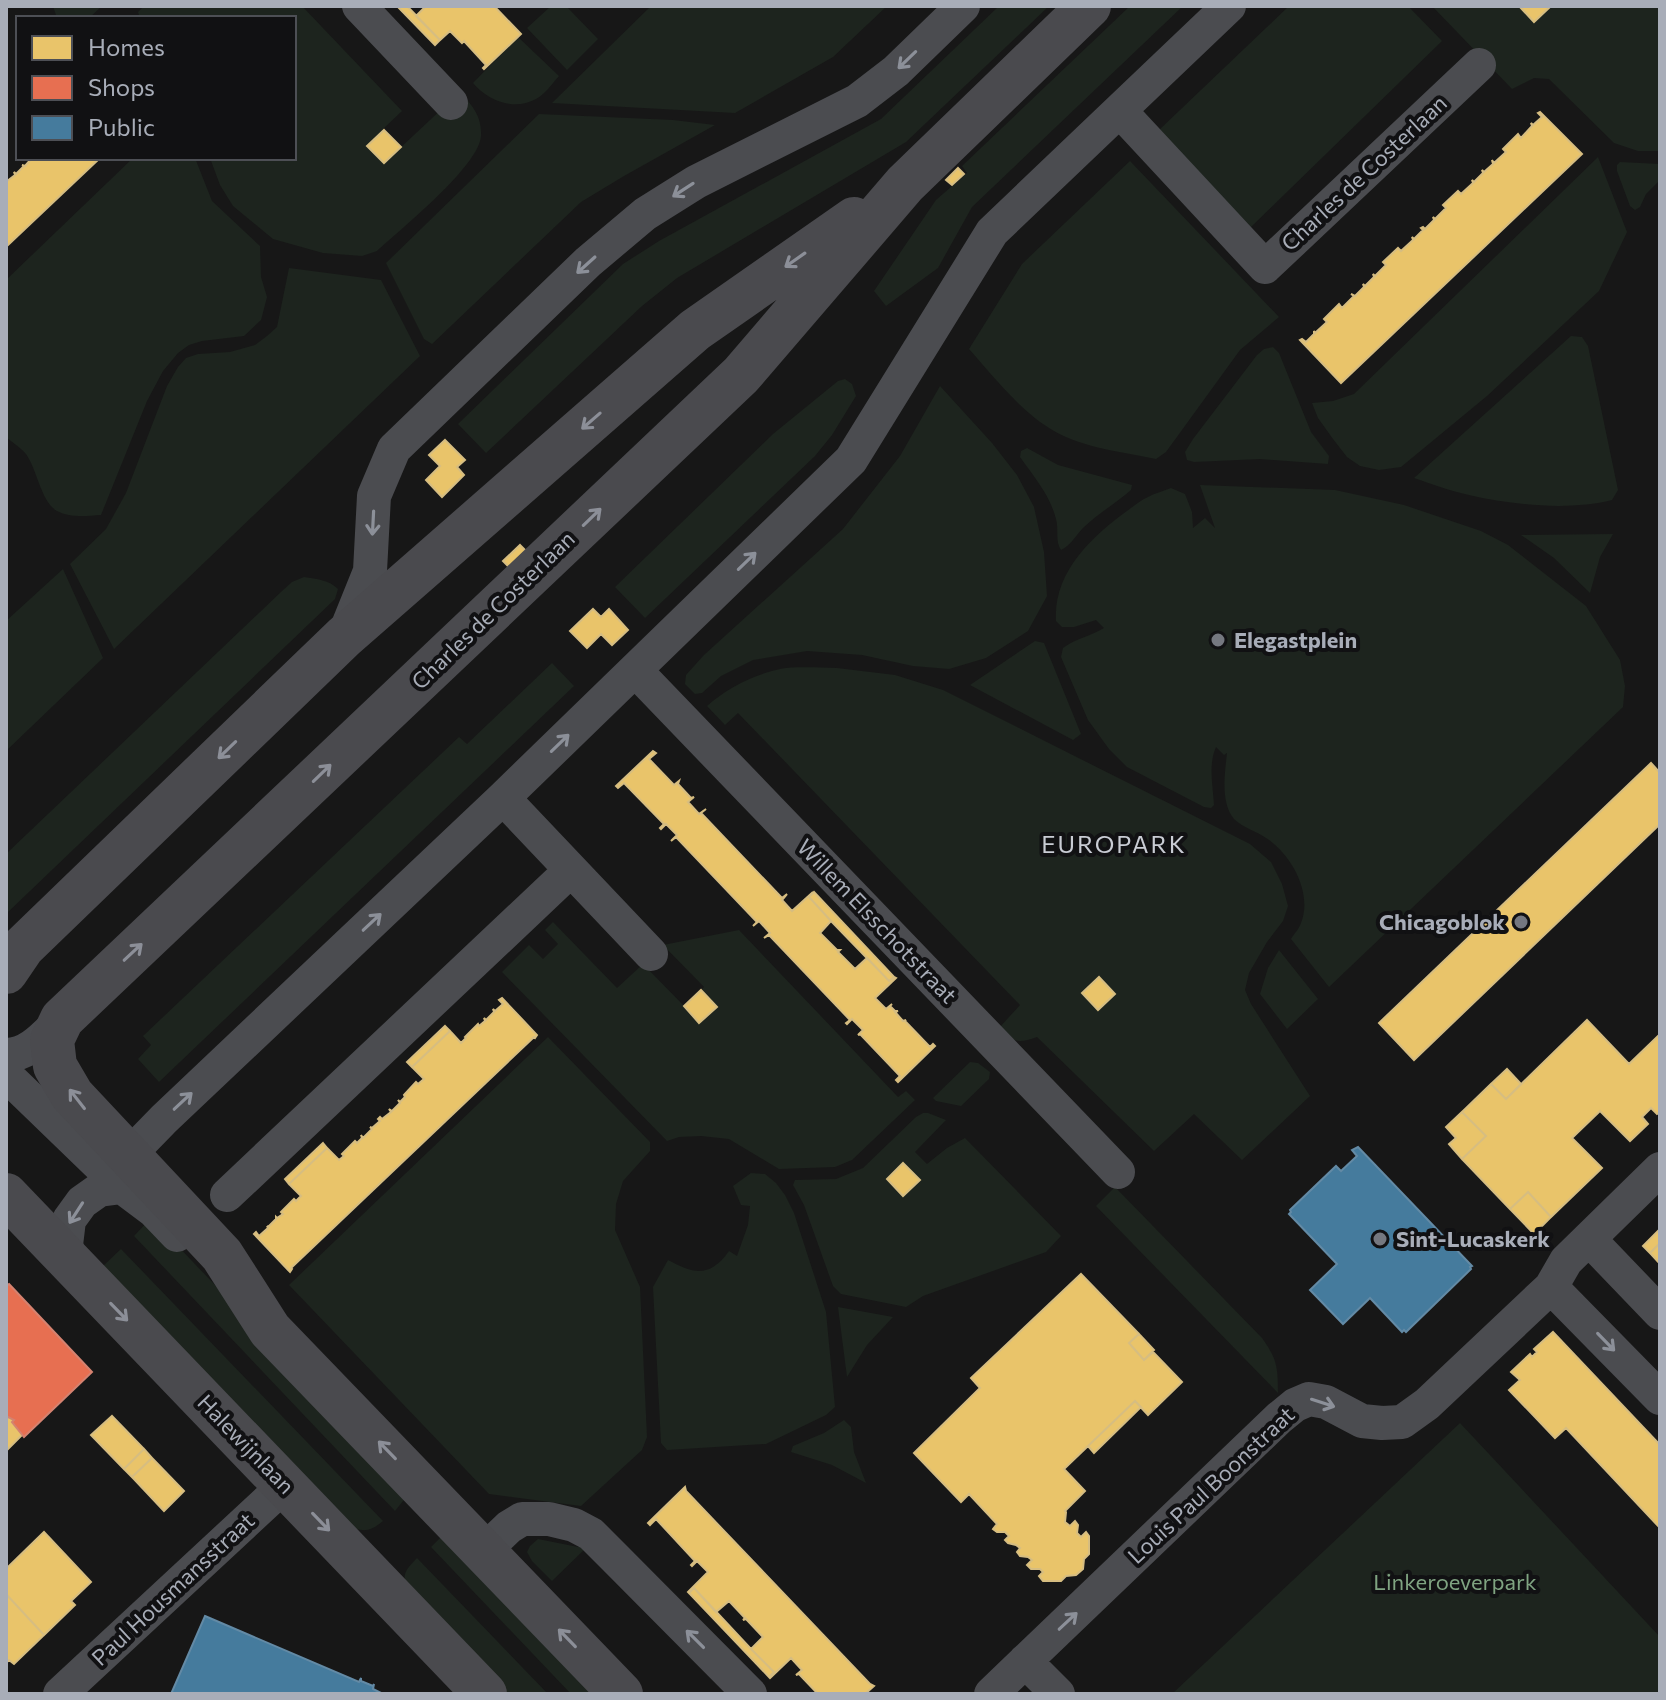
<svg xmlns="http://www.w3.org/2000/svg" width="1666" height="1700" font-family="Commissioner,sans-serif">
  <style>
    .green { fill: #1d241e }
    .homes { fill: #e9c46a; stroke: #d6bd81; stroke-width: 2 }
    .shops { fill: #e76f51; stroke: #d48270; stroke-width: 2 }
    .public { fill: #457b9d; stroke: #638aa5; stroke-width: 2 }
    .lines { fill: none; stroke-linecap: round; stroke-linejoin: round }
    .street { stroke: #4b4c50; stroke-width: 34 }
    .secondary { stroke: #4a4a4e; stroke-width: 44 }
    .oneway { stroke: #8c9099 }
    .oneway2 { stroke: #8c8f98 }
    .poi-dot { fill: #757880; stroke: #111113; stroke-width: 3 }
    .labels { text-anchor: middle; stroke-width: 8; stroke-linejoin: round; paint-order: stroke }
    .street-label { font-size: 22px; fill: #a8adb8; stroke: #111113 }
    .poi-label { font-size: 22px; font-weight: bold; fill: #a8adb8; stroke: #111113; text-anchor: start }
    .park-label { font-size: 22px; fill: #7fa381; stroke: #111113 }
    .neighbourhood-label { font-size: 24px; letter-spacing: 2px; fill: #c9ccd4; stroke: #111113 }
  </style>
  <rect width="100%" height="100%" fill="#171717"/>
  <path class="green" d="M53 6H102L89 18H57Z
    M144 6H302L402 111 382 130 399 149 460 92C472 105 482 116 481 136 479 166 401 229 377 251L362 256 323 253 273 239 233 206 220 185 210 158H294V18H140L138 12Z
    M551 6H566L598 39 567 70 527 28Z
    M651 6H887L833 57 735 113 552 103Z
    M999 6H1049L906 142 677 278 642 306 486 453 458 424 623 264 659 241 881 119Z
    M1130 6H1183L972 207 938 268 886 306 874 291 936 200 967 173 962 166Z
    M1289 6H1408L1442 41 1251 227 1158 131Z
    M1432 6H1660V151H1638L1614 143 1549 79 1534 78 1512 89Z
    M518 37 559 76C552 84 545 94 536 99 514 111 488 101 473 83Z
    M539 114 673 120 715 125 624 176 581 202 432 344 424 339 386 263Z
    M1598 157 1627 232 1599 291 1487 396 1401 467 1379 470 1360 466 1347 457 1333 439 1318 418 1312 403 1333 401 1354 394Z
    M133 158H195L212 201 260 246 261 277 267 297 261 320 244 336 202 341 189 345 178 353 163 371 147 401 101 515C86 516 70 518 57 511 41 502 37 469 26 454 21 448 12 442 6 437V280Z
    M1130 161 1279 317 1240 350 1166 452 1156 459C1123 452 1083 448 1054 431 1022 413 993 376 969 349L1022 264Z
    M1620 162 1660 164V180L1646 194 1640 207 1635 210 1630 206 1617 171V165Z
    M289 268 381 280 420 356 114 649 70 564 106 529 126 493 167 386 178 367 186 358 198 354 230 352 255 345 267 336 277 327Z
    M1571 336 1582 337 1588 346 1618 490 1612 500C1569 511 1512 505 1469 495 1450 491 1432 484 1414 478Z
    M1273 347 1279 353 1311 432 1329 456 1328 464 1260 459 1194 462 1187 460 1185 452 1193 439 1257 355 1264 349Z
    M845 379 852 384 856 396 832 435 815 456 645 618 615 587 773 434 838 381Z
    M940 386 992 443 1017 475 1034 507 1044 552 1047 596 1028 631 986 658 949 669 913 666 862 655 807 651 753 660 721 676 702 693 695 694 685 684 686 675 704 655 843 529 900 456Z
    M1027 448 1058 465 1132 485 1131 490C1116 503 1099 513 1084 527 1076 535 1071 545 1061 550 1055 541 1059 530 1056 519 1050 495 1034 477 1020 457L1021 451Z
    M1200 485 1335 490 1404 505 1481 531 1508 545 1586 606 1620 660 1625 686 1623 707 1329 987 1291 939C1294 934 1299 929 1301 923 1313 893 1291 854 1266 838 1256 831 1243 828 1234 819 1220 802 1225 772 1227 753L1224 755 1216 747C1208 765 1213 786 1214 805L1211 808 1204 807 1127 767 1109 749 1088 720 1061 657 1063 648C1076 638 1089 637 1104 628L1096 620 1074 627H1062L1056 621C1053 573 1091 537 1127 511 1134 506 1141 500 1148 497 1155 493 1164 491 1171 488L1185 494 1192 512 1193 528 1205 518 1215 528Z
    M1613 534 1600 557 1590 593 1554 558 1521 535Z
    M63 569 103 658 6 751V621Z
    M304 577C317 579 329 580 338 589L335 599 6 914V854L282 591 292 582Z
    M1035 641 1044 643 1081 734 1073 740 970 685Z
    M552 663 574 686 159 1082 138 1059 151 1045 143 1036 459 737 467 744Z
    M837 668 895 675 943 690 1250 844 1271 862 1282 884 1288 906 1283 921 1267 942 1249 973 1245 990 1251 1004 1310 1096 1242 1160 1194 1114 1154 1151 1037 1037C1017 1044 1014 1042 999 1028L1020 1005 738 713 725 725 707 706C727 688 753 675 780 669 798 666 819 668 837 668Z
    M553 922 617 988 643 964 685 1007 704 987 663 945 739 930 898 1097 906 1091 915 1100 852 1160 835 1167 779 1169 729 1139 701 1136 679 1137 667 1141 502 972 529 945 543 959 558 944 545 930Z
    M1279 950 1318 999 1287 1029 1260 994 1268 968Z
    M548 1037 650 1142V1151L623 1181 616 1204 615 1230 640 1287 647 1437 642 1450 581 1506 489 1494 289 1285Z
    M970 1062 978 1063 990 1072 989 1079 961 1106 936 1101 933 1098Z
    M923 1113H928L946 1120 915 1152 927 1164 947 1148 965 1138 1061 1236 1046 1252 923 1296 906 1307 841 1294 833 1286 804 1205 793 1185 795 1180 836 1179 863 1168 916 1117Z
    M751 1173 765 1174 776 1183 785 1195 794 1213 826 1312 835 1407 826 1415 766 1444 667 1450 661 1443 653 1287 668 1260C694 1274 710 1278 729 1251L737 1256 748 1225 750 1206 741 1205 733 1186Z
    M1115 1187 1262 1338C1277 1359 1278 1367 1278 1393L1096 1206Z
    M151 1218 401 1480 407 1496 395 1511 134 1236Z
    M121 1249 383 1521C373 1529 368 1532 356 1529L103 1266Z
    M838 1307 893 1317 867 1345 847 1377Z
    M844 1420 851 1427 854 1452 866 1483 832 1465 791 1452 793 1446 824 1433Z
    M1460 1423 1660 1637V1694H1172Z
    M442 1536 603 1694H571L431 1547Z
    M538 1539 578 1547 588 1546 552 1581 532 1561 527 1552 530 1546Z
    M417 1558 548 1694H507L409 1593C401 1576 404 1571 417 1558Z"/>
  <path class="homes" d="M397 6H407L440 40 435 45Z
    M426 6H494L521 34 484 69 483 68 486 65 464 41 462 43 450 31 440 40 416 16Z
    M1519 6H1551L1534 22Z
    M1540 112 1582 154 1341 383 1300 340 1302 339 1306 342 1314 334V331L1315 333 1327 322 1324 319 1339 304 1342 308 1354 296 1351 294 1355 296 1364 287 1363 284 1365 286 1374 277 1373 274 1375 276 1386 265 1383 262 1398 248 1401 251 1413 240 1412 237 1414 239 1423 230 1421 228 1423 227 1425 229 1434 220 1433 217 1435 219 1446 208 1443 205 1458 191 1461 194 1473 183 1472 180 1474 182 1483 173 1482 170 1484 172 1493 164 1492 160 1494 163 1506 152 1503 149 1518 134 1521 138 1532 126 1531 123 1533 125 1542 117 1538 113Z
    M384 130 401 147 384 163 367 146Z
    M32 158H100L6 247V182L15 175 14 172 16 174 24 166 22 165 25 166Z
    M958 168 964 174 952 185 946 180Z
    M445 440 465 460 457 467 464 475 442 497 426 480 440 466 429 455Z
    M520 545 526 551 509 567 503 561Z
    M593 609 601 617 609 609 628 630 612 645 601 634 587 648 570 631Z
    M653 751 656 753 649 759 674 785 679 781 678 784 691 798 694 797 688 802 699 814 706 809 701 813 782 898 787 894 782 900 792 911 813 892 809 897 831 921 820 933 837 950H840L838 952 855 969 867 958 889 981 894 977 896 978 875 998 886 1009 892 1004 890 1006 895 1011H898L895 1012 903 1021 906 1020 905 1021 930 1047 933 1044 935 1046 898 1082 896 1080 900 1076 860 1034 858 1035 863 1030 852 1019 847 1024 846 1023 850 1020 769 935 764 938 770 933 759 921 753 926 757 922 676 837 671 841 677 835 666 824 661 829 660 828 664 824 624 783 618 788 616 786Z
    M1651 763 1660 773V824L1414 1060 1379 1023Z
    M814 892 894 977 889 981 831 921 809 897Z
    M1099 977 1115 994 1098 1010 1082 993Z
    M701 990 717 1007 699 1023 684 1006Z
    M502 998 537 1035 535 1038 534 1037 291 1268 292 1269 290 1272 254 1234 256 1232 259 1236 268 1228 267 1226 268 1227 276 1219V1217L277 1218 283 1214 281 1212 294 1199 296 1201 301 1196 289 1184 327 1148 339 1160 344 1156 342 1154 355 1141 357 1143 362 1138 361 1135 363 1138 372 1129 370 1127 372 1128 380 1121 378 1119 380 1117 382 1119 391 1112 389 1109 392 1111 400 1103 398 1100 400 1102 405 1097 404 1095 416 1082 418 1084 424 1079 412 1067 450 1031 461 1043 466 1038 465 1037 478 1024 479 1026 485 1021 484 1018 486 1020 494 1012 493 1009 495 1011 503 1004 499 1000Z
    M1587 1020 1629 1064 1660 1034V1112L1657 1114 1651 1108 1642 1117 1648 1124 1630 1141 1600 1111 1572 1138 1602 1168 1551 1217 1528 1192 1510 1209 1462 1159 1486 1136 1462 1112 1491 1084 1506 1099Z
    M445 1026 450 1031 412 1067 407 1062Z
    M1507 1069 1521 1084 1506 1099 1491 1084Z
    M1462 1112 1486 1136 1462 1159 1449 1144 1456 1138 1446 1127Z
    M323 1143 327 1148 289 1184 285 1179Z
    M903 1163 920 1180 903 1196 887 1179Z
    M1528 1192 1551 1217 1534 1234 1510 1209Z
    M1660 1229V1243L1650 1253 1643 1246Z
    M1660 1243V1264L1650 1253Z
    M1081 1274 1139 1334 1129 1343 1144 1360 1153 1352 1182 1382 1148 1415 1135 1401 1064 1469 1085 1491 1065 1511 1066 1512 1065 1522 1070 1526 1075 1521 1078 1525 1077 1533 1081 1537 1086 1532 1089 1536V1554L1084 1559 1083 1569 1076 1575 1066 1576 1061 1581H1043L1039 1576 1043 1572 1040 1569H1031L1027 1565 1032 1560 1028 1557 1020 1556 1017 1552 1020 1548 1016 1545 1008 1543 1005 1540 1009 1536 1005 1532H997L993 1529 997 1524 969 1494 961 1502 914 1453 980 1388 971 1378Z
    M1553 1332 1660 1445V1528L1566 1428 1555 1438 1509 1390 1520 1380 1511 1372 1530 1354 1532 1357 1537 1352 1534 1349Z
    M1139 1334 1154 1350 1144 1360 1129 1343Z
    M1135 1401 1141 1407 1094 1453 1088 1446Z
    M6 1416 14 1420 12 1422 23 1434 6 1451Z
    M112 1416 144 1449 124 1469 91 1435Z
    M144 1449 152 1458 132 1477 124 1469Z
    M152 1458 184 1491 164 1511 132 1477Z
    M685 1487 686 1491 870 1684 874 1686 865 1694H818L799 1674 796 1675 802 1670 791 1658 770 1678 769 1677 774 1672 751 1649 763 1637 746 1619 743 1620 745 1618 729 1601 716 1612 694 1588 689 1593 688 1592 708 1572 697 1561 692 1566 691 1565 695 1561 656 1519 650 1525 648 1523Z
    M44 1532 91 1582 71 1601 75 1605 44 1635 6 1594V1569Z
    M694 1588 751 1649 774 1672 769 1677 689 1593Z
    M6 1594 44 1635 14 1664 9 1660 6 1663Z"/>
  <path class="shops" d="M9 1284 92 1372 24 1437 12 1422 14 1420 6 1416V1286Z"/>
  <path class="public" d="M1358 1147 1472 1266 1470 1267 1471 1269 1406 1332 1404 1330 1402 1332 1370 1298 1343 1324 1310 1290 1337 1264 1289 1214 1291 1212 1290 1210 1336 1166 1341 1171 1357 1156 1352 1150Z
    M205 1616 359 1682 361 1678V1681L373 1686 374 1684 373 1689 383 1694H171Z"/>
  <g class="lines">
    <path class="street" d="M359 6 451 103
      M1120 111 1265 267 1479 65
      M345 633 370 571 374 496 394 449 588 262 645 214 696 182 857 101 896 71 963 6
      M635 670 1118 1172
      M503 798 651 954
      M6 1055C30 1055 46 1034 62 1019
      M6 1075 122 1187 154 1211 177 1235
      M128 1156 164 1119 503 798 851 460 992 232 1229 6
      M227 1195 571 870
      M1589 1239 1660 1313
      M73 1265 66 1245 69 1220 82 1202 99 1190 122 1187
      M1551 1287 1660 1398
      M484 1551 509 1527 522 1519H549L574 1525 591 1534 615 1558 750 1694
      M1025 1661 1058 1694
      M60 1694 285 1485
      M991 1694 1279 1418 1295 1405 1309 1399 1326 1402 1362 1421 1382 1423 1402 1422 1427 1404 1551 1287 1566 1261 1660 1169"/>
    <path class="secondary" d="M6 972 23 947 344 637 695 330 854 219
      M6 1195 485 1694
      M621 1694 270 1330 222 1255 72 1095 55 1066 52 1040 62 1019 741 375 905 184 1089 6"/>
  </g>
  <defs><path id="oneway-shaft" d="M-6 0H5M1.5-3L5.5 0L1.5 3" fill="none" stroke-width="1.6" stroke-linecap="round" stroke-linejoin="round" transform="scale(2)"/></defs>
  <g class="oneway">
    <use href="#oneway-shaft" transform="translate(907 60) rotate(136)"/>
    <use href="#oneway-shaft" transform="translate(683 190) rotate(147)"/>
    <use href="#oneway-shaft" transform="translate(586 265) rotate(138)"/>
    <use href="#oneway-shaft" transform="translate(373 523) rotate(93)"/>
    <use href="#oneway-shaft" transform="translate(747 561) rotate(-44)"/>
    <use href="#oneway-shaft" transform="translate(560 743) rotate(-44)"/>
    <use href="#oneway-shaft" transform="translate(372 922) rotate(-43)"/>
    <use href="#oneway-shaft" transform="translate(183 1101) rotate(-43)"/>
    <use href="#oneway-shaft" transform="translate(76 1213) rotate(123)"/>
    <use href="#oneway-shaft" transform="translate(1606 1342) rotate(46)"/>
    <use href="#oneway-shaft" transform="translate(1323 1403) rotate(18)"/>
    <use href="#oneway-shaft" transform="translate(1068 1621) rotate(-43)"/>
    <use href="#oneway-shaft" transform="translate(695 1639) rotate(-135)"/>
  </g>
  <g class="oneway2">
    <use href="#oneway-shaft" transform="translate(795 260) rotate(145)"/>
    <use href="#oneway-shaft" transform="translate(591 421) rotate(139)"/>
    <use href="#oneway-shaft" transform="translate(592 517) rotate(-44)"/>
    <use href="#oneway-shaft" transform="translate(227 750) rotate(136)"/>
    <use href="#oneway-shaft" transform="translate(322 773) rotate(-44)"/>
    <use href="#oneway-shaft" transform="translate(133 952) rotate(-43)"/>
    <use href="#oneway-shaft" transform="translate(77 1099) rotate(-128)"/>
    <use href="#oneway-shaft" transform="translate(119 1312) rotate(46)"/>
    <use href="#oneway-shaft" transform="translate(387 1450) rotate(-134)"/>
    <use href="#oneway-shaft" transform="translate(321 1522) rotate(46)"/>
    <use href="#oneway-shaft" transform="translate(567 1638) rotate(-134)"/>
  </g>
  <g class="poi-dot">
    <circle cx="1218" cy="640" r="8"/>
    <circle cx="1521" cy="922" r="8"/>
    <circle cx="1380" cy="1239" r="8"/>
  </g>
  <g class="labels">
    <g class="street-label">
      <text transform="translate(1364 173) rotate(-43)" y="8">Charles de Costerlaan</text>
      <text transform="translate(493 610) rotate(-44)" y="8">Charles de Costerlaan</text>
      <text transform="translate(877 921) rotate(46)" y="8">Willem Elsschotstraat</text>
      <text transform="translate(246 1444) rotate(46)" y="8">Halewijnlaan</text>
      <text transform="translate(1211 1485) rotate(-43)" y="8">Louis Paul Boonstraat</text>
      <text transform="translate(173 1589) rotate(-43)" y="8">Paul Housmansstraat</text>
    </g>
    <g class="poi-label">
      <text x="1234" y="648">Elegastplein</text>
      <text x="1505" y="930" text-anchor="end">Chicagoblok</text>
      <text x="1396" y="1247">Sint-Lucaskerk</text>
    </g>
    <g class="park-label">
      <text x="1455" y="1590">Linkeroeverpark</text>
    </g>
    <g class="neighbourhood-label">
      <text x="1114" y="853">EUROPARK</text>
    </g>
  </g>
  <rect width="1666" height="1700" fill="none" stroke="#a8adb8" stroke-width="16"/>
  <rect x="16" y="16" width="280" height="144" fill="#111113" stroke="#4d4f55" stroke-width="2"/>
  <rect x="32" y="36" width="40" height="24" fill="#e9c46a" stroke="#4d4f55" stroke-width="2"/>
  <text x="88" y="56" font-size="24" fill="#a8adb8">Homes</text>
  <rect x="32" y="76" width="40" height="24" fill="#e76f51" stroke="#4d4f55" stroke-width="2"/>
  <text x="88" y="96" font-size="24" fill="#a8adb8">Shops</text>
  <rect x="32" y="116" width="40" height="24" fill="#457b9d" stroke="#4d4f55" stroke-width="2"/>
  <text x="88" y="136" font-size="24" fill="#a8adb8">Public</text>
</svg>
